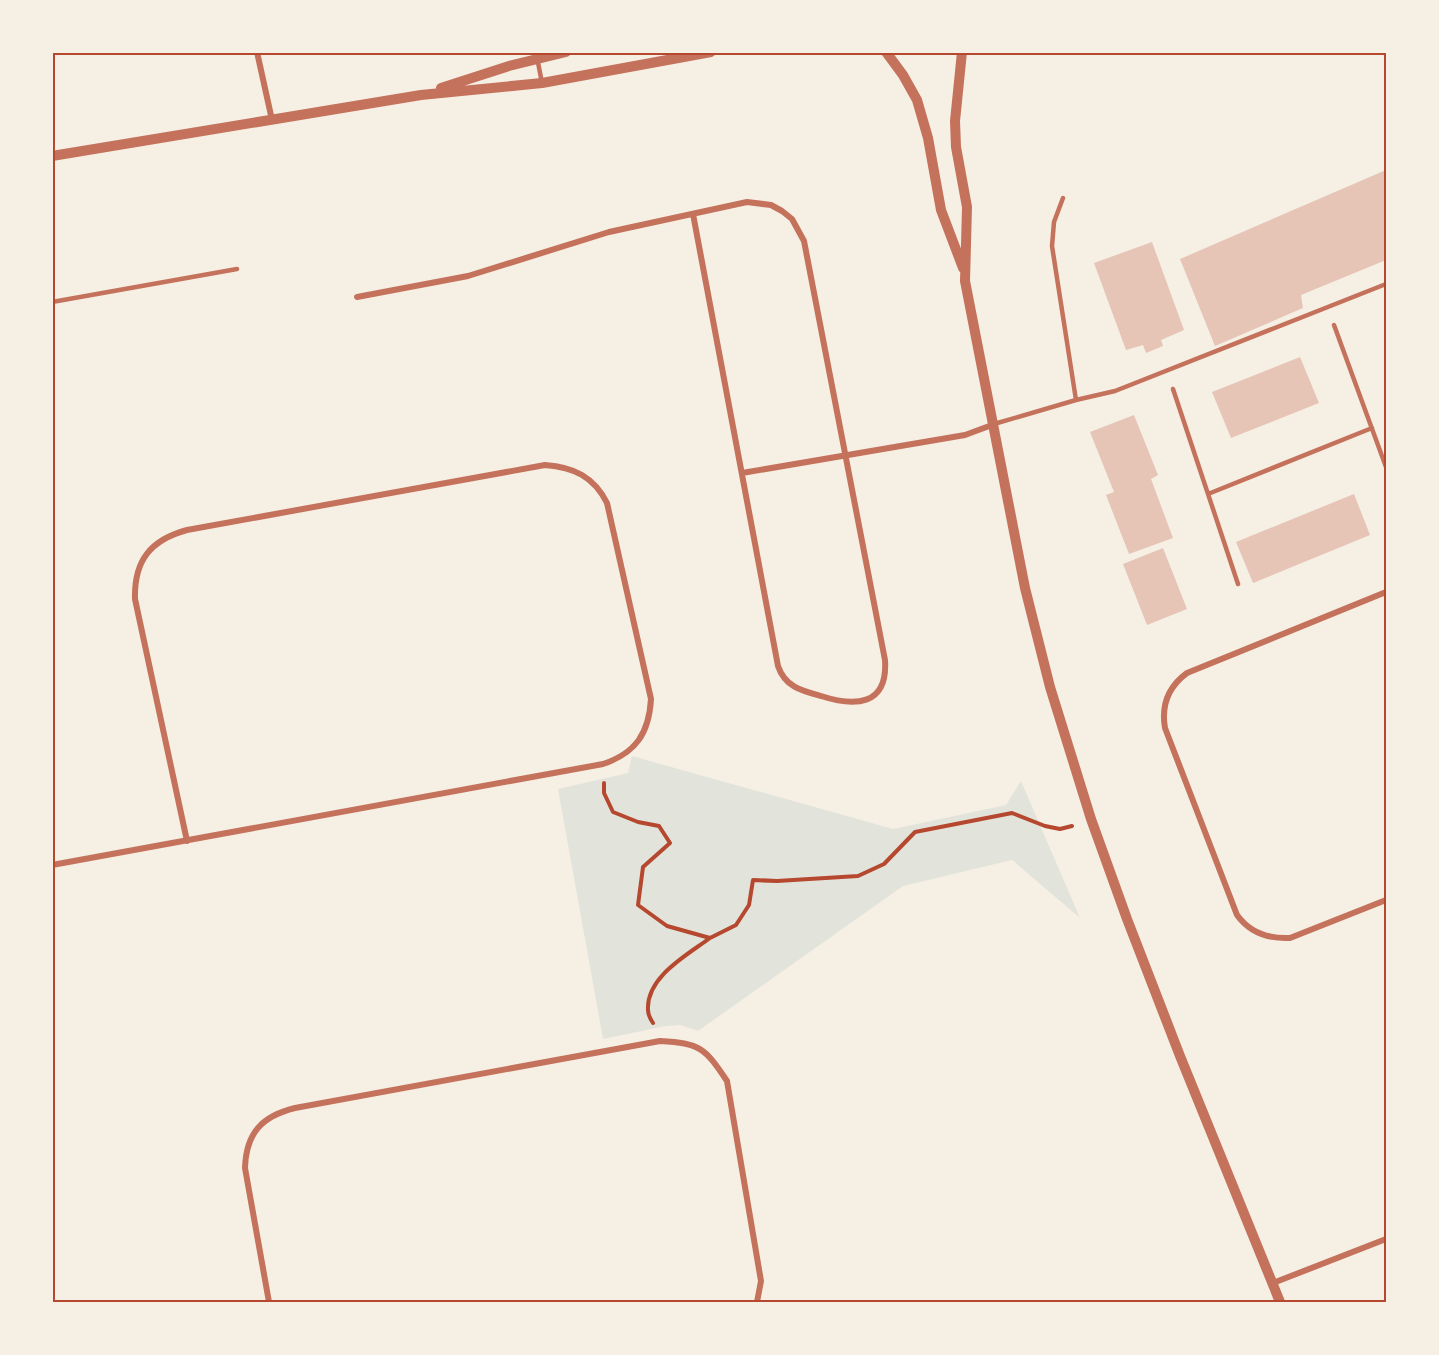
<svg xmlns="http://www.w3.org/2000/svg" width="1439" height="1355" font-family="'Fira Sans Condensed',sans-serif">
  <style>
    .green { fill: #e2e4dc }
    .building { fill: #e6c5b7 }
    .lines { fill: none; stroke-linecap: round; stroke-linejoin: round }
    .path { stroke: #b5482f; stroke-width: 4 }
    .service { stroke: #c5725c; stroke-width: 4.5 }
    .minor { stroke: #c5725c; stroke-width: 6 }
    .tertiary { stroke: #c5725c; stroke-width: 10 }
    .neatline { fill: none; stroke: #b5482f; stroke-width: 2 }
  </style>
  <rect width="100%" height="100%" fill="#f6efe4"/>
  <path class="green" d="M632 756 893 829 1006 805 1021 781 1080 918 1012 860 903 886 698 1031 680 1025 666 1026 603 1039 558 789 628 773Z"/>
  <path class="building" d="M1386 170V260L1301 295 1303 308 1215 346 1180 259Z
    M1152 242 1184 330 1161 340 1163 346 1146 353 1143 345 1126 350 1094 263Z
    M1300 357 1319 403 1231 438 1212 392Z
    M1134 415 1158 475 1151 479 1173 538 1129 554 1106 495 1114 492 1090 432Z
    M1354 494 1370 535 1253 583 1236 542Z
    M1163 548 1187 609 1147 625 1123 564Z"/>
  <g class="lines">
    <path class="path" d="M604 783V793L613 812 638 822 659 826 670 843 643 867 638 905 667 926 710 938C687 955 646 977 648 1010 648 1014 651 1020 653 1023
      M710 938 736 925 749 905 753 880 777 881 858 876 884 864 915 832 1012 813 1045 826 1060 829 1072 826"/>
    <path class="service" d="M536 52 542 83
      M52 302 237 269
      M1334 325 1386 467
      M1173 389 1238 584
      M1076 400 1115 391 1386 284
      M994 424 1076 400 1052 246 1054 222 1063 198
      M1208 494 1372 428"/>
    <path class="minor" d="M257 52 272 120
      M357 297 468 276 609 232 747 202 771 205 782 211 792 219 804 241 885 660C888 706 855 707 821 696 802 691 785 687 778 666L693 214
      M742 473 965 435 992 425
      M1386 592 1187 673C1168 687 1161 705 1165 728L1237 915C1250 933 1269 939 1290 938L1386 900
      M52 865 603 764C636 753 649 733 651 699L607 503C594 477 574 467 545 465L187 530C150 540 134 561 135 599L187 841
      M1273 1283 1386 1239
      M269 1302 245 1168C246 1133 262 1116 295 1108L660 1041C700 1043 705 1048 727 1081L761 1281 757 1302"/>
    <path class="tertiary" d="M886 52 903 75 917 100 928 138 941 210 963 268
      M962 52 955 121 956 147 967 207 965 281 1025 588 1050 687 1091 819 1127 919 1180 1056 1280 1302
      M441 88 509 66 566 52
      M52 156 421 95 542 83 711 52"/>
  </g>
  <rect width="1439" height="1355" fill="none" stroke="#f6efe4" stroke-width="108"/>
  <rect x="54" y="54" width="1331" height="1247" class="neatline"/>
</svg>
